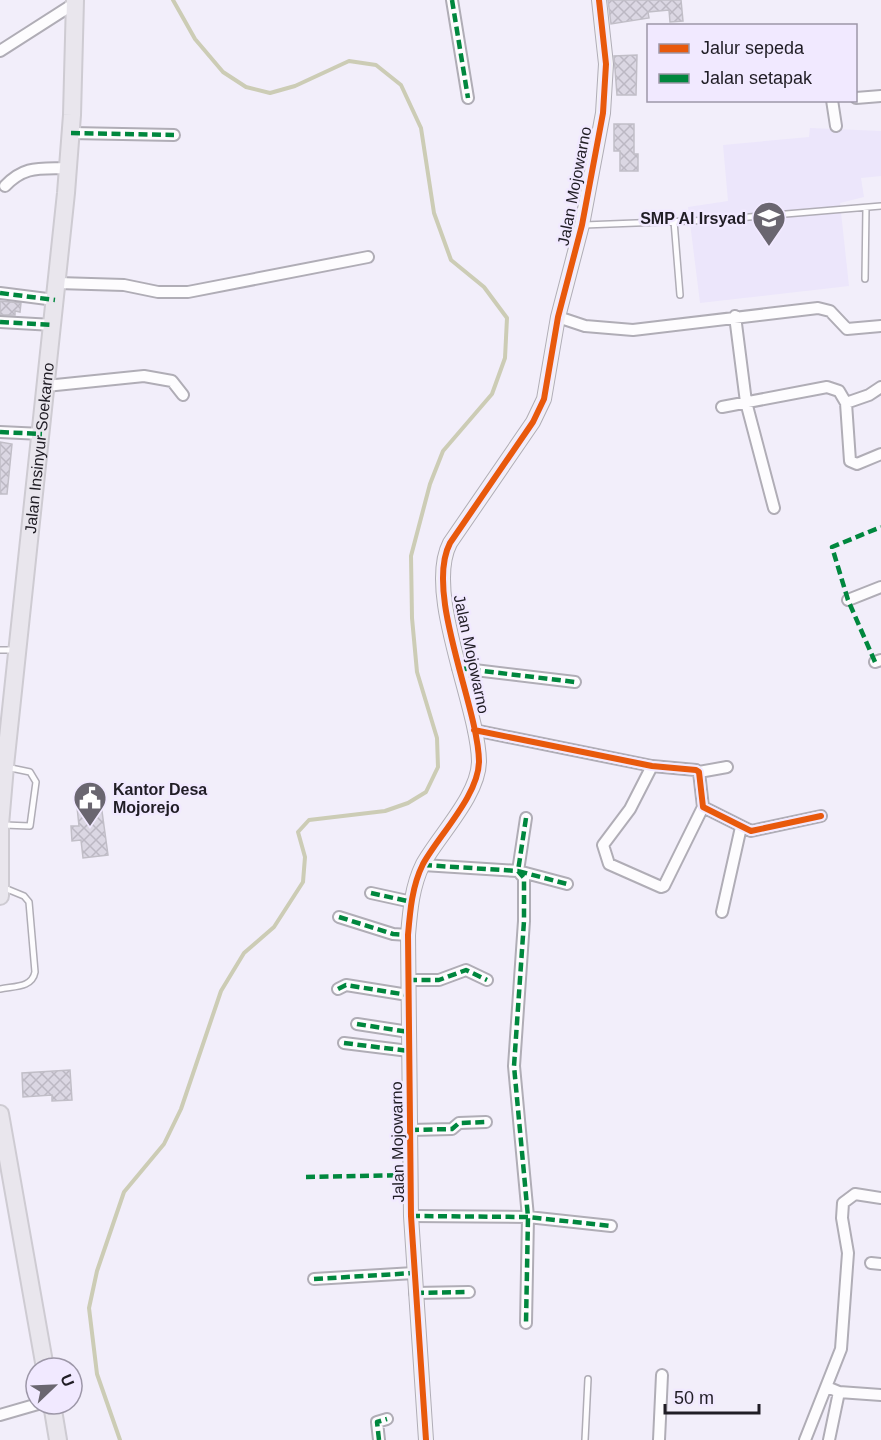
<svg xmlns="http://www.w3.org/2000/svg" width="881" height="1440" font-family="Arial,sans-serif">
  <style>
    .built { fill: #ece6fb }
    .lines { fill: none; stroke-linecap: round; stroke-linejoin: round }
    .stream { stroke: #ccccb5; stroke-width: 4 }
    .building { fill: url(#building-cross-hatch); stroke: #c1bec7; stroke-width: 1.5 }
    .lane-casing { stroke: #b0adb6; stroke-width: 8 }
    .street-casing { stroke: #b0adb6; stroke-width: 14 }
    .secondary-casing { stroke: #b0adb6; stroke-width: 16 }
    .primary-casing { stroke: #cecbd2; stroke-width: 20 }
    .lane { stroke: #fdfcfe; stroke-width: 5 }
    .street { stroke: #fdfcfe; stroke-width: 10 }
    .secondary { stroke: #f3f1f6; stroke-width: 14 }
    .primary { stroke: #e9e6ed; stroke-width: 16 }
    .quiet { stroke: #00873e; stroke-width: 4.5; stroke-dasharray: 9 4.5; stroke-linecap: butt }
    .cycleway-casing { stroke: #f1e9ff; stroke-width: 10 }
    .cycleway { stroke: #e8590c; stroke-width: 6 }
    .labels { text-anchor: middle; stroke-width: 5; stroke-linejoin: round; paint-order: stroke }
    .street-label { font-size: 16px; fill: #201d25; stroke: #f1e9ff }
    .poi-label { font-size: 16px; font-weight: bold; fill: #201d25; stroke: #f1e9ff; text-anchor: end }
  </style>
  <defs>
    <pattern id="building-cross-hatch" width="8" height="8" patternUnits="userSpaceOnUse" patternTransform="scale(1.5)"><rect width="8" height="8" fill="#dbd7e3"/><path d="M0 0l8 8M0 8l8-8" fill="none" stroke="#bcb8c3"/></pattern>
  </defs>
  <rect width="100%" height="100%" fill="#f2eefa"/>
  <path class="built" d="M810 128 881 131V176L861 178 864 197 840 203 849 286 700 303 688 207 728 201 723 145 809 137Z"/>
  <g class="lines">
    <path class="stream" d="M120 1440 97 1374 89 1308 97 1271 124 1192 164 1144 181 1109 221 991 244 953 274 927 303 882 305 857 298 832 309 820 385 811 408 803 426 792 438 767 437 738 417 672 412 618 411 556 430 484 443 451 492 394 505 358 507 318 484 287 451 260 434 213 421 128 401 85 376 65 349 61 295 86 270 93 246 87 223 72 195 39 173 0"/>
  </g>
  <path class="building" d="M608 0H681L683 21 670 22 669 10 648 12 649 18 611 24Z
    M637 55 636 95H617L614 56Z
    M614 124H634V154H638V171H620V151H614Z
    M0 301 21 303 20 312 15 311V315H0Z
    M0 442 12 444 7 494H0Z
    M101 804 108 855 83 858 81 840 72 841 71 826H79L77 807Z
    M70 1070 72 1100 52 1101V1095L23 1097 22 1073Z"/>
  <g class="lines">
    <defs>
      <path id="lane" d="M674 221 680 295
        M584 225 714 220 881 206
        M865 279 866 208
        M0 650H15
        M4 825 30 826 36 782 30 772 6 767
        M0 989C14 986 32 988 35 972L29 902 24 896 2 887
        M585 1440 588 1379"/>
      <path id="street" d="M452 0 468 98
        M0 51 75 3
        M856 98 881 96
        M832 100 836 126
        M71 133 174 135
        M5 186C25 165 40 169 68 168
        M58 283 124 285 158 292H188L368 257
        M0 293 55 300
        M735 316 746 402 774 508
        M558 317 585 326 633 330 818 308 830 311 847 329 881 326
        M0 322 53 325
        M46 386 144 376 172 381 183 395
        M846 403 850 461 857 464 881 454
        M722 407 827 387 839 391 846 403 869 395 881 387
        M0 432 42 434
        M848 600 881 587
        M875 662 881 660
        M458 668 575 682
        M474 730 652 766 696 770 699 772 703 807 751 831 821 816
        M652 766 630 809 603 845 609 864 661 887 664 886 703 807
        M699 772 727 767
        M526 818 518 871 567 884
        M423 865 518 871 524 878V921L514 1066 528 1217 526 1323
        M371 893 412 902
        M722 912 741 827
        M339 917 393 934 408 935
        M408 980H439L466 970 487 980
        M338 989 346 985 408 995
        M357 1024 409 1032
        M344 1043 409 1051
        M410 1130 452 1129 459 1123 486 1122
        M411 1216 528 1217 611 1226
        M871 1263 881 1264
        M314 1279 414 1273
        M415 1293 469 1292
        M827 1387 839 1392 881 1395
        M0 1415 38 1404
        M379 1440 377 1422 387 1419
        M659 1440 662 1375
        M805 1440 841 1349 848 1253 842 1218 843 1203 855 1194 881 1198
        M829 1440 839 1392"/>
      <path id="secondary" d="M426 1440 411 1216 408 935C410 911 412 886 423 864 439 835 479 795 479 761 478 706 424 593 450 543L533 422 544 399 558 317 582 225 603 113 606 64 599 0"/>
      <g id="primary">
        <path id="s1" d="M0 896V825L5 766 66 193 72 115 75 0"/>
        <path d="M0 1114 45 1368"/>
        <path d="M52 1404 58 1440"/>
      </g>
    </defs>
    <use href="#lane" class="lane-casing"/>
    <use href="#street" class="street-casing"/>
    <use href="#secondary" class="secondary-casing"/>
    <use href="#primary" class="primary-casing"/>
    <use href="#lane" class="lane"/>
    <use href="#street" class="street"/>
    <use href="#secondary" class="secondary"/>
    <use href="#primary" class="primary"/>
    <path class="quiet" d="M452 0 468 98
      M71 133 174 135
      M0 293 55 300
      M0 322 53 325
      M0 432 42 434
      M875 662 848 600 832 547 881 527
      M458 668 575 682
      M526 818 518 871 567 884
      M423 865 518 871 524 878V921L514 1066 528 1217 526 1323
      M371 893 412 902
      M339 917 393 934 408 935
      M408 980H439L466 970 487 980
      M338 989 346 985 408 995
      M357 1024 409 1032
      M344 1043 409 1051
      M410 1130 452 1129 459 1123 486 1122
      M306 1177 411 1175
      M411 1216 528 1217 611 1226
      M314 1279 414 1273
      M415 1293 469 1292
      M379 1440 377 1422 387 1419"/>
    <defs>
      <path id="cycleway" d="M474 730 652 766 696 770 699 772 703 807 751 831 821 816
        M426 1440 411 1216 408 935C410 911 412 886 423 864 439 835 479 795 479 761 478 706 424 593 450 543L533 422 544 399 558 317 582 225 603 113 606 64 599 0"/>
    </defs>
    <use href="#cycleway" class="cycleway-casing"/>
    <use href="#cycleway" class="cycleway"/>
  </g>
  <defs>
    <symbol id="school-pin" viewBox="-11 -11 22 30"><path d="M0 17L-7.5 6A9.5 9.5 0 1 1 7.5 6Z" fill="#6a6670" stroke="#f1e9ff"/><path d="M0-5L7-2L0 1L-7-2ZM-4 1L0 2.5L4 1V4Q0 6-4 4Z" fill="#fff"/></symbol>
    <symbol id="civic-pin" viewBox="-11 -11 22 30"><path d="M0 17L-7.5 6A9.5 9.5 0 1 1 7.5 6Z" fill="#6a6670" stroke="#f1e9ff"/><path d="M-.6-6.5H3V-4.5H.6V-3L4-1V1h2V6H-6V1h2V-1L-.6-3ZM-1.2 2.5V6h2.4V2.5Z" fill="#fff"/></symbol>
  </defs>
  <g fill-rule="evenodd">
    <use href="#school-pin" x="750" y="199" width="38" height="52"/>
    <use href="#civic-pin" x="71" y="779" width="38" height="52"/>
  </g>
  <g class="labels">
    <g class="street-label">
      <text transform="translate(574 186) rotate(-79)" y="6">Jalan Mojowarno</text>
      <text dy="6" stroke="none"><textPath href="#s1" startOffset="450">Jalan Insinyur Soekarno</textPath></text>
      <text transform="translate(472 654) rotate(78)" y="6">Jalan Mojowarno</text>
      <text transform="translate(397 1142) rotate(-91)" y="6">Jalan Mojowarno</text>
    </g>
    <g class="poi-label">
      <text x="746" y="224">SMP Al Irsyad</text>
      <text x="113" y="795" text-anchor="start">Kantor Desa<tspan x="113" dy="18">Mojorejo</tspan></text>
    </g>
  </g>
  <rect x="647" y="24" width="210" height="78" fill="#f1e9ff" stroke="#9d97a8" stroke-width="1.5"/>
  <rect x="659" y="44" width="30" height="9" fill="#e8590c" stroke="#9d97a8" stroke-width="1.5"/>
  <text x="701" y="54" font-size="18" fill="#201d25">Jalur sepeda</text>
  <rect x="659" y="74" width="30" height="9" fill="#00873e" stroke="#9d97a8" stroke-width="1.5"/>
  <text x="701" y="84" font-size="18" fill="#201d25">Jalan setapak</text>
  <g transform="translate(54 1386) rotate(67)"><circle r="28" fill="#f1e9ff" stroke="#9d97a8" stroke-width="1.5"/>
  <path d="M0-4.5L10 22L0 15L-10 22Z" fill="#6a6670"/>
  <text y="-9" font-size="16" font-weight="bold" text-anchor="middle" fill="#201d25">U</text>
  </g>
  <path d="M665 1404v9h94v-9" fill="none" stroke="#201d25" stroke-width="3"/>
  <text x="674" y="1404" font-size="18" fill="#201d25" stroke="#f1e9ff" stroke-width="4.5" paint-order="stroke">50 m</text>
</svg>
